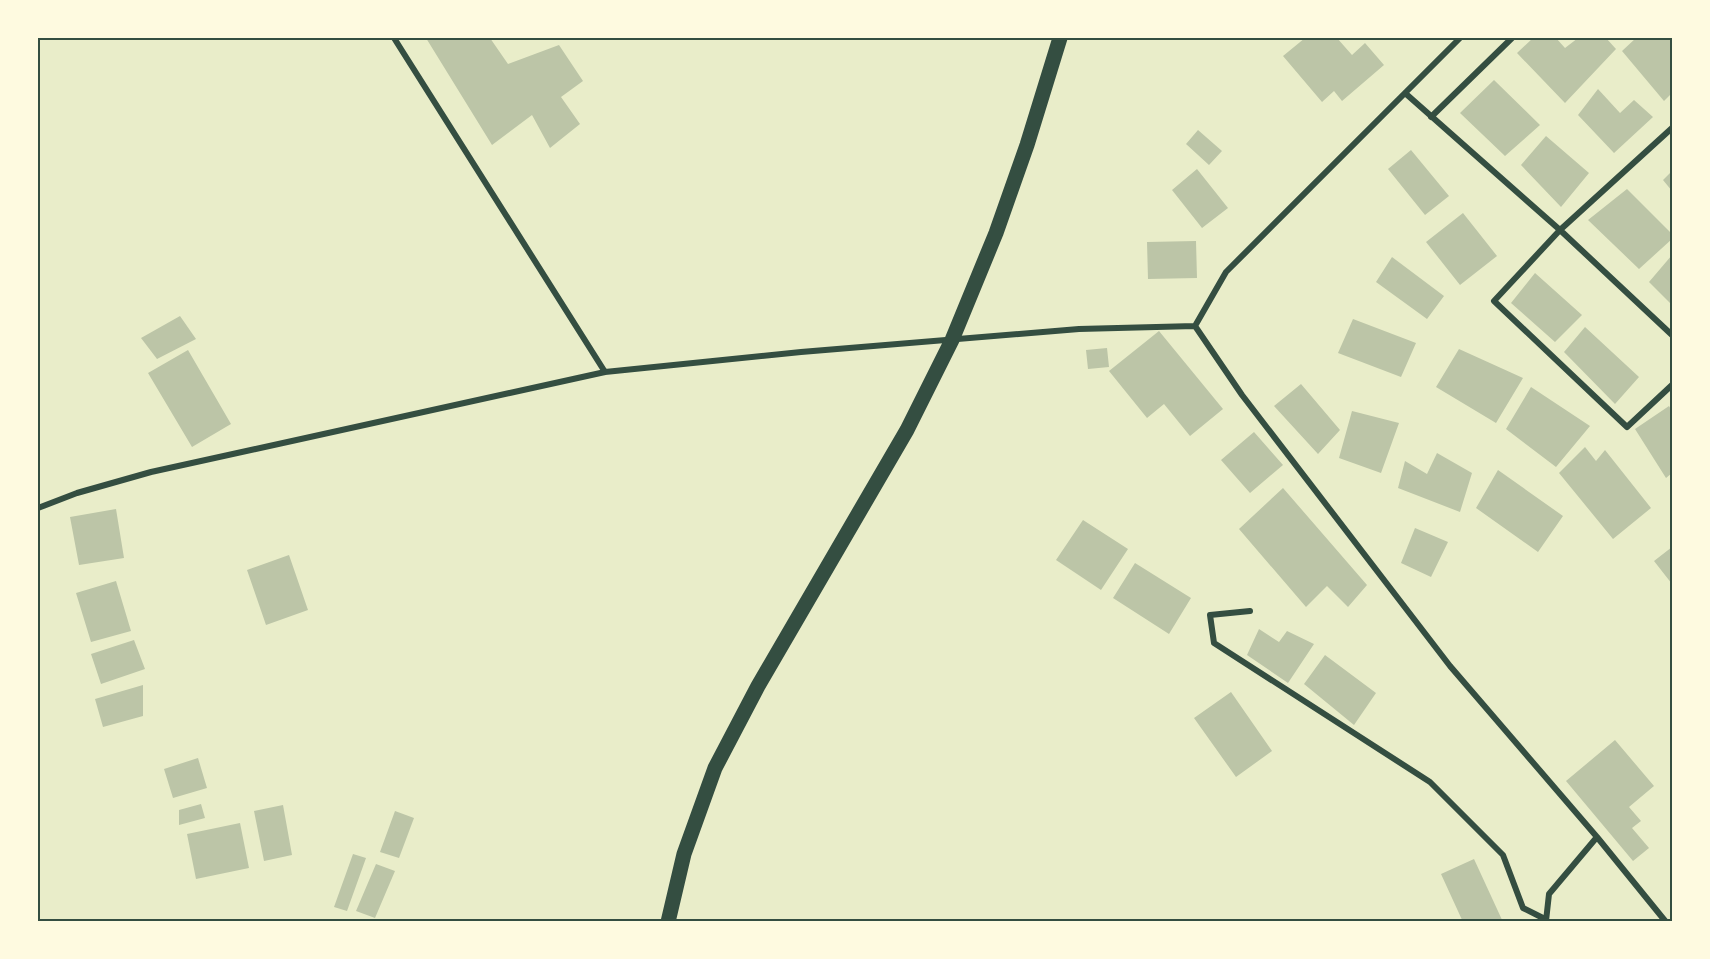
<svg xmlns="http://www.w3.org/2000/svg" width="1710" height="959" font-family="Commissioner,sans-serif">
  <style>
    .building { fill: #bcc5a7 }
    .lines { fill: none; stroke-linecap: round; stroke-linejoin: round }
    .minor { stroke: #344e41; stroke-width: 6 }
    .primary { stroke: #344e41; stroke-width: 15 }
    .neatline { fill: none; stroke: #344e41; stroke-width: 2 }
  </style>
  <rect width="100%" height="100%" fill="#e9edc9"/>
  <path class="building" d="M426 38H490L508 64 559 45 583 81 561 97 580 124 550 148 532 115 492 145Z
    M1305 38H1337L1352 55 1365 43 1384 65 1342 101 1334 91 1322 102 1283 56Z
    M1533 38H1556L1565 48 1578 38H1606L1616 49 1565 103 1517 53Z
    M1636 38H1669L1672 41V93L1664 101 1622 51Z
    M1494 80 1540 125 1505 156 1460 113Z
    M1598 89 1620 113 1634 100 1653 117 1614 153 1578 115Z
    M1198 130 1222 151 1209 165 1186 144Z
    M1546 136 1589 173 1561 207 1521 165Z
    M1411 150 1449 196 1425 215 1388 169Z
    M1197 169 1228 208 1202 228 1172 190Z
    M1672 171V191L1663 180Z
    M1627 189 1672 234V239L1639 269 1588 220Z
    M1463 213 1497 256 1460 285 1426 242Z
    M1196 241 1197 278 1148 279 1147 242Z
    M1672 255V305L1649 282Z
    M1392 257 1444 296 1427 319 1376 282Z
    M1535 273 1582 315 1555 342 1511 303Z
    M180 316 196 339 157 359 141 338Z
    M1353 319 1416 343 1401 377 1338 353Z
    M1585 327 1639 377 1615 404 1564 352Z
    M1159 331 1223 409 1190 436 1164 404 1147 418 1109 371Z
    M1107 348 1109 367 1088 369 1086 350Z
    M1459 349 1523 378 1496 423 1436 387Z
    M188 350 231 424 192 447 148 373Z
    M1301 384 1340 430 1318 454 1274 406Z
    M1531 387 1590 426 1556 467 1506 429Z
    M1669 406 1672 411V473L1666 478 1635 429Z
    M1352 411 1399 423 1381 473 1339 458Z
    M1254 432 1283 465 1250 493 1221 460Z
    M1585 447 1596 461 1605 450 1651 508 1613 539 1559 473Z
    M1437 453 1472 473 1460 512 1398 488 1405 461 1427 474Z
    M1498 470 1563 516 1538 552 1476 508Z
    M1283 488 1367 585 1348 607 1327 586 1306 607 1239 529Z
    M116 509 124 558 79 565 70 517Z
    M1083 520 1128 549 1101 590 1056 560Z
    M1415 528 1448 542 1431 577 1401 563Z
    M1672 547V584L1654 561Z
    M289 555 308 610 266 625 247 570Z
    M1135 563 1191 598 1169 634 1113 598Z
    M116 581 131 631 91 642 76 593Z
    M1259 629 1279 642 1287 631 1314 644 1288 683 1247 655Z
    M134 640 145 669 101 684 91 654Z
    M1325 655 1376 693 1354 725 1304 684Z
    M143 685V716L103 727 95 699Z
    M1231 692 1272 751 1236 777 1194 718Z
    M1615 740 1654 786 1629 807 1641 821 1632 828 1649 848 1633 861 1566 781Z
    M198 758 207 788 173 798 164 769Z
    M201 804 205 818 179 825V810Z
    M283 805 292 855 264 861 254 811Z
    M395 811 414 818 399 858 380 852Z
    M240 823 249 868 196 879 187 834Z
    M353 854 366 858 347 911 334 907Z
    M1474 859 1503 922H1463L1441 874Z
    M376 864 395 871 375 918 356 911Z"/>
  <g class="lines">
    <path class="minor" d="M394 38 605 372
      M1405 93 1560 230 1672 335
      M1431 117 1512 38
      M1672 128 1560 230 1494 301 1627 427 1672 385
      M1195 326 1242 395 1450 666 1597 837 1666 922
      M1195 326 1226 272 1460 38
      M38 508 77 493 151 472 605 372 801 352 1079 329 1195 326
      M1250 611 1210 615 1214 643 1430 782 1503 855 1523 908 1545 919
      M1546 921 1549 894 1597 837"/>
    <path class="primary" d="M668 922 684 854 715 768 758 686 907 430 952 340 996 233 1027 145 1060 38"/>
  </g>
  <rect width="1710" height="959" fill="none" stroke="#fefae0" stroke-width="78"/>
  <rect x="39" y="39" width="1632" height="881" class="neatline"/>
</svg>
